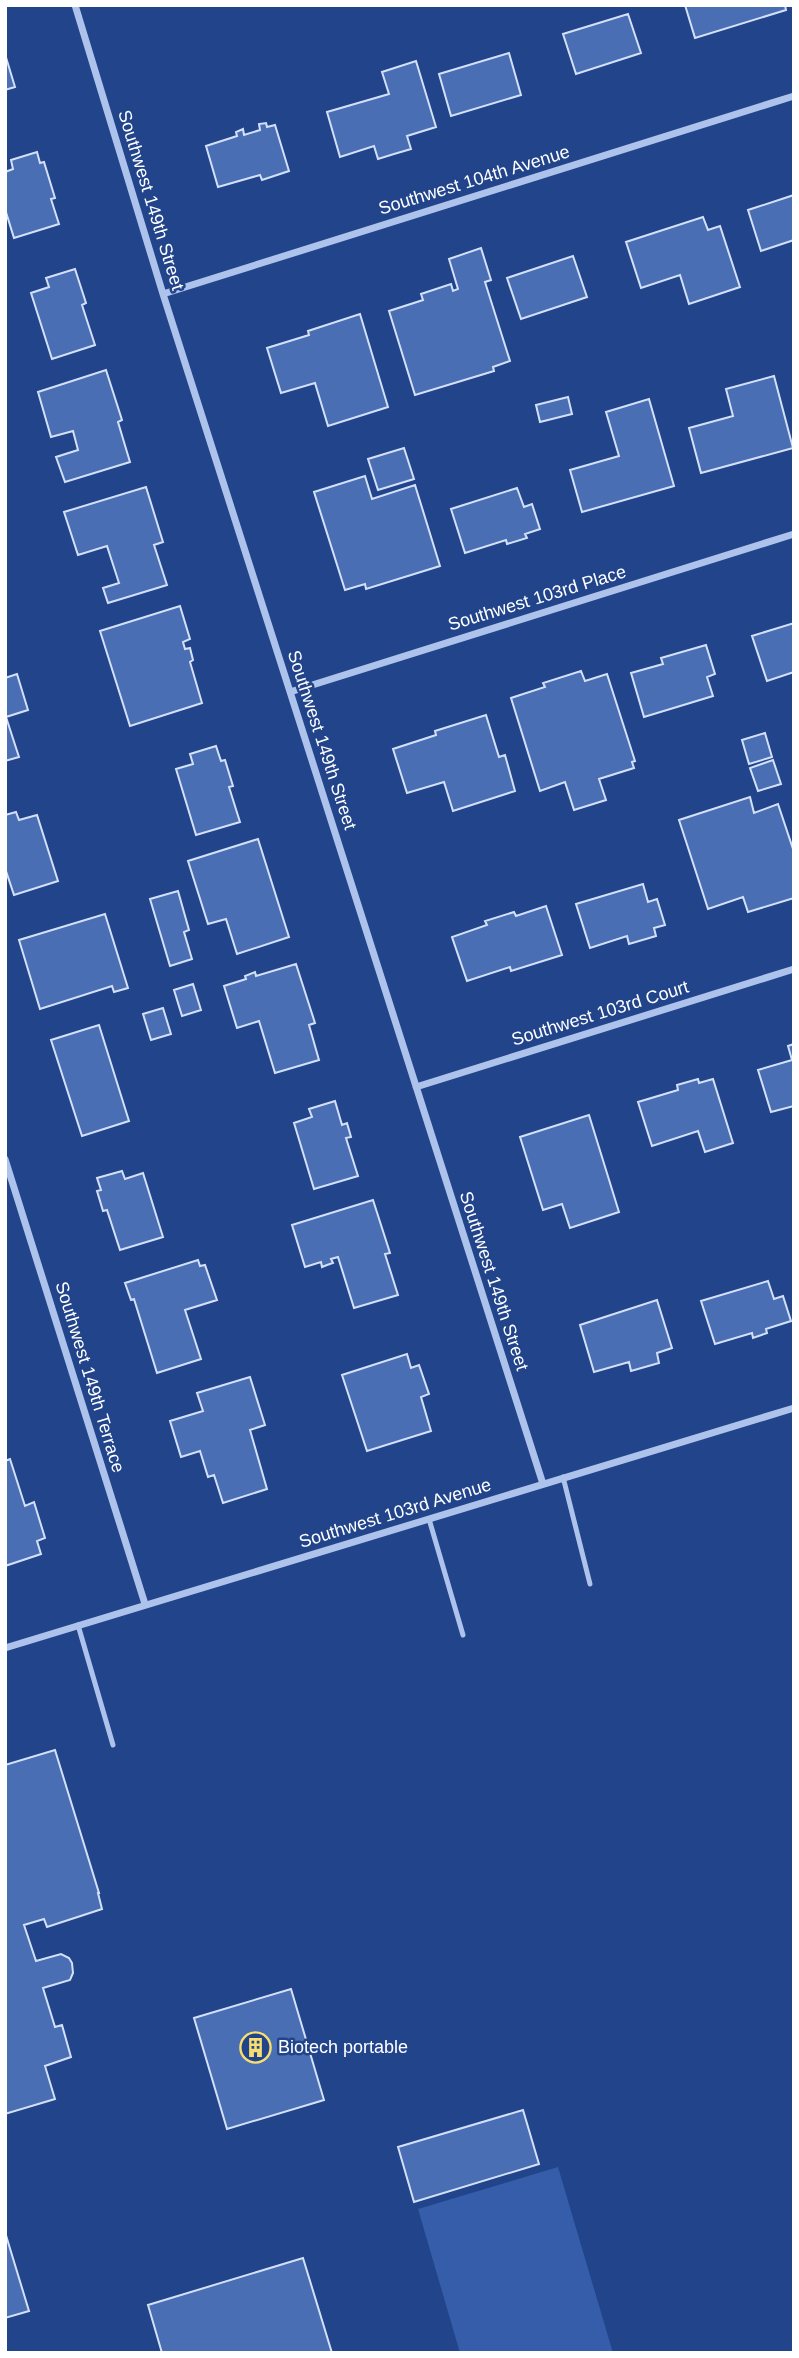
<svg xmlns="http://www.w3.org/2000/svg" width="799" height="2358" font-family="Helvetica,sans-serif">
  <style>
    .green { fill: #355da9 }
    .building { fill: #4a6eb3; stroke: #d3e0f8; stroke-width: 2 }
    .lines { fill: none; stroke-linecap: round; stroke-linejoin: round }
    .service { stroke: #aec3eb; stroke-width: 5 }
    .minor { stroke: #aec3eb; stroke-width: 7 }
    .labels { text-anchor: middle; stroke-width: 5; stroke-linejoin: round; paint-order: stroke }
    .street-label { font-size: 18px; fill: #fff; stroke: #21448b }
    .poi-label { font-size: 18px; fill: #fff; stroke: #21448b; text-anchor: start }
  </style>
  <rect width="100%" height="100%" fill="#21448b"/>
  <path class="green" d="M558 2167 613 2353H460L418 2209Z"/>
  <path class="building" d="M685 5H785L786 10 695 38Z
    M628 14 641 53 576 74 563 34Z
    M509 53 521 95 451 116 439 74Z
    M5 54 15 87 5 90Z
    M416 61 436 127 407 136 411 149 394 154 378 159 374 146 340 157 327 112 389 94 382 72Z
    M266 123 267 127 275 125 289 171 262 180 260 175 218 187 206 146 237 136 236 132 243 129 244 135 260 130 259 124Z
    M37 152 40 163 44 162 55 198 51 199 59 224 14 238 5 209V172L13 169 11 160Z
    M794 195V240L761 251 748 210Z
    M703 217 708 230 720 226 740 287 689 304 680 275 641 288 626 242Z
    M481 248 491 280 485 282 510 361 493 367 494 371 415 395 389 311 423 300 421 294 451 284 453 291 458 289 449 259Z
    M573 256 587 297 521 319 507 278Z
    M75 269 86 303 82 305 95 345 52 359 31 293 49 287 46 278Z
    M360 314 388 407 328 426 315 383 281 393 267 348 309 335 308 331Z
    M106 370 122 420 118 422 130 462 65 482 56 457 78 450 73 431 51 437 38 392Z
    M774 376 793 448 701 473 689 428 733 416 726 389Z
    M568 397 572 414 540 422 536 405Z
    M649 399 674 486 582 512 570 470 619 456 606 412Z
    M404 448 414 479 378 490 368 459Z
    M365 476 372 499 415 485 440 566 366 589 365 584 345 590 314 492Z
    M146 487 163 542 154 545 167 585 108 603 103 588 119 583 107 546 78 555 64 512Z
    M517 488 524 507 532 504 540 529 525 534 527 538 507 544 506 540 465 553 451 509Z
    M180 606 190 639 183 642 185 649 190 648 193 660 190 662 202 703 130 726 100 631Z
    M794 623V672L767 681 752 636Z
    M706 645 715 674 707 677 713 696 644 717 631 673 663 664 661 658Z
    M581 671 585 681 607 674 635 761 632 762 634 768 599 779 606 800 574 810 565 782 540 791 511 698 545 687 543 683Z
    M17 674 28 710 6 717 19 757 5 761V678Z
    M486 715 499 757 505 755 515 791 453 811 444 782 407 793 393 749 436 735 435 731Z
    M765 733 772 757 749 764 742 740Z
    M216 746 221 761 225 760 233 786 229 787 240 822 196 835 176 769 193 764 190 754Z
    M773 760 781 784 758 791 750 768Z
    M750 797 754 813 778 804 794 852V898L748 912 743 897 708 909 679 820Z
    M16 812 19 820 37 815 58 881 14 895 5 868V815Z
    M258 839 289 937 237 954 226 919 208 924 188 861Z
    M643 884 648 902 657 899 665 925 654 928 656 936 629 944 627 936 590 948 576 904Z
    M178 891 189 930 184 932 192 959 170 966 150 899Z
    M546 906 562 955 511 971 510 967 467 981 452 937 487 925 485 921 514 912 516 916Z
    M105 914 128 988 114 992 112 986 40 1009 19 940Z
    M296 964 315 1023 309 1025 319 1060 275 1073 259 1021 237 1028 224 986 246 979 245 976 255 972 256 976Z
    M193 984 201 1010 182 1016 174 990Z
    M163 1008 171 1034 151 1040 143 1014Z
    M99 1025 129 1121 82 1136 51 1040Z
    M794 1044V1106L771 1112 758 1070 792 1060 788 1046Z
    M698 1079 699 1083 713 1079 733 1143 705 1152 698 1131 652 1146 638 1102 678 1090 677 1085Z
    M335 1101 342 1125 347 1123 351 1137 346 1138 358 1176 314 1189 294 1123 312 1117 309 1109Z
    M589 1115 619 1212 570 1228 562 1204 543 1210 520 1137Z
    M122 1171 125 1179 143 1173 163 1237 120 1250 107 1210 103 1211 97 1191 101 1190 97 1178Z
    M373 1200 390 1253 385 1254 398 1295 354 1308 338 1257 331 1259 333 1263 327 1265 322 1267 321 1262 305 1267 292 1225Z
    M198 1260 200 1266 205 1265 217 1300 185 1310 201 1359 157 1373 134 1299 131 1300 125 1283Z
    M768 1281 774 1299 783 1296 791 1321 766 1329 767 1333 753 1338 752 1333 715 1344 701 1301Z
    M657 1300 672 1348 657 1353 659 1363 631 1371 629 1362 594 1372 580 1325Z
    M407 1354 411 1368 419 1365 429 1394 421 1397 431 1431 367 1451 342 1375Z
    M250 1377 265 1425 250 1430 267 1489 223 1503 214 1475 208 1477 200 1451 181 1457 170 1421 203 1411 197 1393Z
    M10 1459 25 1506 34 1502 45 1538 37 1541 41 1554 5 1566V1461Z
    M55 1750 99 1893H98L102 1909 47 1927 44 1919 24 1925 36 1961 61 1954 69 1958 72 1963 73 1973 70 1980 43 1988 55 2027 62 2025 71 2057 45 2066 55 2099 5 2114V1765Z
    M291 1989 324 2100 227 2129 194 2018Z
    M523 2110 539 2164 414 2202 398 2147Z
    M5 2232 29 2311 5 2318Z
    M303 2258 332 2353H162L148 2305Z"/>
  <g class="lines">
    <path class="service" d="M563 1477 590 1584
      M429 1519 463 1635
      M78 1625 113 1745"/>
    <path class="minor" d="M75 5 163 294 543 1484
      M163 294 794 96
      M290 692 794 534
      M416 1087 794 969
      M5 1159 145 1604
      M5 1648 794 1408"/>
  </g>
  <defs>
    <symbol id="building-ring" viewBox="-11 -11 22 22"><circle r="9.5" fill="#21448b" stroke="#f8de70" stroke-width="1.5"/><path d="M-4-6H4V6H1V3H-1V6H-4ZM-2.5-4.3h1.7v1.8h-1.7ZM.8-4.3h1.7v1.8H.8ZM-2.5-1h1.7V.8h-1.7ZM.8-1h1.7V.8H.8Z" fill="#f8de70"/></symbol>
  </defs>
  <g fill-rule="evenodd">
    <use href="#building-ring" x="238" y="2030" width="35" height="35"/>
  </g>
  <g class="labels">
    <g class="street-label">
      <text transform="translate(474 180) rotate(-17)" y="6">Southwest 104th Avenue</text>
      <text transform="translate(151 200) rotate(73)" y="6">Southwest 149th Street</text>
      <text transform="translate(537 598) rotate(-17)" y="6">Southwest 103rd Place</text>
      <text transform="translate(322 740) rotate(72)" y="6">Southwest 149th Street</text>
      <text transform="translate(600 1013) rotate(-17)" y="6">Southwest 103rd Court</text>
      <text transform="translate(494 1281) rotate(72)" y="6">Southwest 149th Street</text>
      <text transform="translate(90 1377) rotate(73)" y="6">Southwest 149th Terrace</text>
      <text transform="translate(395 1513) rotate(-17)" y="6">Southwest 103rd Avenue</text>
    </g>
    <g class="poi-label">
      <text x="278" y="2053">Biotech portable</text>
    </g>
  </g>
  <rect width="799" height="2358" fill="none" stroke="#ffffff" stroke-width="14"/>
</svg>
